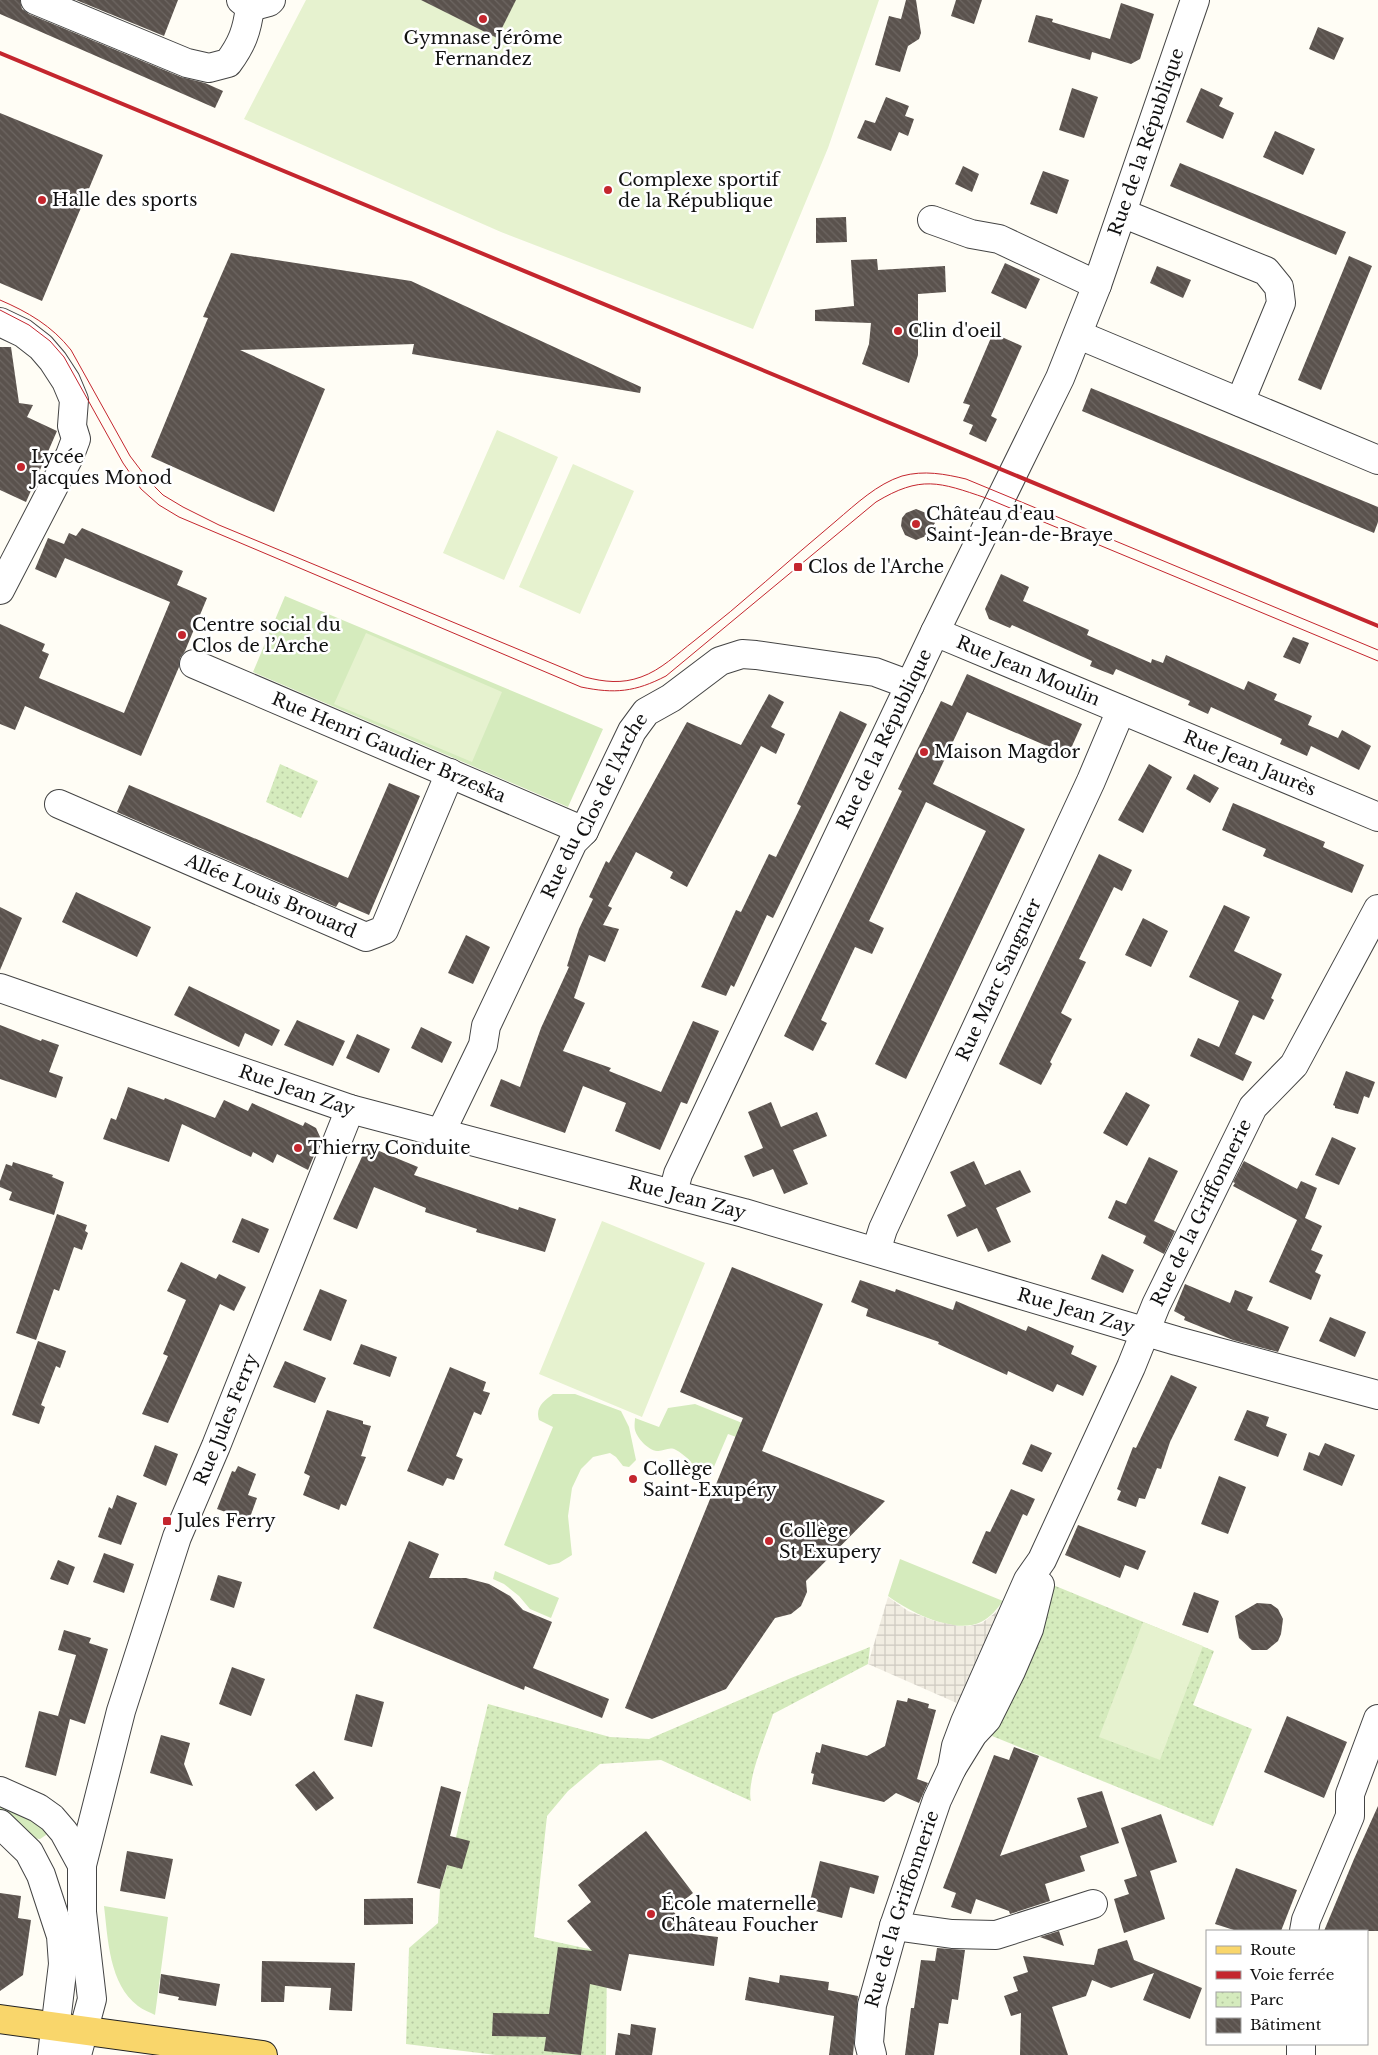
<svg xmlns="http://www.w3.org/2000/svg" width="1378" height="2055" font-family="'Libre Baskerville',serif">
  <style>
    .grass { fill: #d5ebbd }
    .park { fill: url(#park-dots) }
    .pitch { fill: #e6f2cf }
    .plaza { fill: url(#plaza-grid) }
    .building { fill: url(#building-back-hatch) }
    .lines { fill: none; stroke-linecap: round; stroke-linejoin: round }
    .minor-casing { stroke: #444; stroke-width: 30 }
    .major-casing { stroke: #222; stroke-width: 30 }
    .minor { stroke: #fff; stroke-width: 28 }
    .major { stroke: #f9d66b; stroke-width: 28 }
    .tram { stroke: #c4262e; stroke-width: 1 }
    .rail { stroke: #c4262e; stroke-width: 4 }
    .poi-dot { fill: #c4262e; stroke: #fff; stroke-width: 2 }
    .labels { text-anchor: middle; stroke-width: 5; stroke-linejoin: round; paint-order: stroke }
    .poi-label { font-size: 18px; fill: #111; stroke: #fff; text-anchor: start }
    .street-label { font-size: 18px; fill: #111; stroke: #fff }
  </style>
  <defs>
    <pattern id="park-dots" width="8" height="8" patternUnits="userSpaceOnUse" patternTransform="scale(1.25)"><rect width="8" height="8" fill="#d5ebbd"/><path d="M2 2h.1M6 6h.1" fill="none" stroke="#b6c8a1" stroke-width="1.8" stroke-linecap="round"/></pattern>
    <pattern id="plaza-grid" width="8" height="8" patternUnits="userSpaceOnUse" patternTransform="scale(1.25)"><rect width="8" height="8" fill="#f1ede2"/><path d="M0 4h8M4 0v8" fill="none" stroke="#cecac1"/></pattern>
    <pattern id="building-back-hatch" width="6" height="6" patternUnits="userSpaceOnUse" patternTransform="scale(1.25)"><rect width="6" height="6" fill="#5a524d"/><path d="M-1 5l2 2M0 0l6 6M5-1l2 2" fill="none" stroke="#6d6662"/></pattern>
  </defs>
  <rect width="100%" height="100%" fill="#fffdf5"/>
  <path class="grass" d="M285 596 603 729 568 807 253 672Z
    M553 1394H575L621 1411 629 1427 636 1460 629 1467 623 1466 616 1457 610 1453 593 1457 581 1469 572 1488 568 1516 572 1555 559 1563 549 1565 504 1545 553 1427 539 1420C535 1407 544 1401 553 1394Z
    M695 1404 767 1433 761 1446 728 1434 713 1469C688 1468 694 1460 676 1450 669 1446 663 1452 657 1451 648 1450 637 1438 635 1430 634 1426 635 1421 635 1418L659 1427 668 1408Z
    M900 1559 1003 1601C997 1609 991 1617 981 1622 954 1635 910 1612 888 1596Z
    M495 1571 559 1598 551 1618 530 1609 519 1596 504 1584 493 1579Z
    M0 1797 48 1828 46 1835 40 1839 31 1838 0 1814Z
    M104 1906 168 1917 155 2015C150 2012 143 2010 138 2006 109 1984 108 1939 104 1906Z"/>
  <path class="park" d="M280 764 318 781 301 818 266 802Z
    M1053 1585 1214 1651 1193 1705 1252 1729 1213 1826 992 1736Z
    M870 1647 868 1664 773 1714C766 1736 746 1781 751 1801L661 1760 600 1764 568 1791 547 1816 534 1937 607 1953 606 2055H496L406 2044 409 1948 438 1923 440 1889 456 1837 488 1704 610 1737 649 1739 791 1678Z"/>
  <path class="pitch" d="M306 0H879L828 148 753 329 501 232 244 119Z
    M497 430 558 457 504 580 443 553Z
    M573 464 634 491 580 614 519 587Z
    M366 633 502 692 472 762 334 704Z
    M602 1221 705 1263 642 1417 539 1374Z
    M1143 1622 1203 1646 1160 1760 1099 1737Z"/>
  <path class="plaza" d="M888 1597 908 1611 935 1621 958 1626H970L982 1623 995 1613 1005 1601 959 1704 868 1664Z"/>
  <path class="building" d="M0 0H20L22 9 29 14 181 77 205 83 223 91 215 108 0 14Z
    M76 0H178L164 36Z
    M421 0H516L497 38Z
    M906 0H916L921 33 919 39 908 46 900 72 875 65 889 16 901 19Z
    M956 0H982L974 24 951 16Z
    M1121 3 1154 14 1140 59 1131 64 1092 52 1090 60 1028 42 1036 15 1053 19 1052 22 1110 39Z
    M1318 27 1344 38 1334 60 1309 49Z
    M1072 88 1098 97 1084 138 1059 130Z
    M1201 88 1223 98 1219 106 1234 113 1223 139 1186 122Z
    M886 97 909 106 905 116 914 119 908 136 899 132 891 151 857 138 865 120 875 123Z
    M0 113 103 155 42 301 0 283Z
    M1275 131 1315 149 1303 175 1263 157Z
    M1180 163 1346 232 1336 255 1170 186Z
    M963 166 979 174 972 192 955 184Z
    M1043 171 1069 180 1057 214 1030 204Z
    M846 217 847 242 816 243V218Z
    M231 253 411 281 641 387 640 393 412 354 414 344 240 350 325 389 274 512 151 457 208 318 203 317Z
    M1349 256 1372 266 1321 390 1298 380Z
    M877 259 878 270 945 266 946 292 918 294V355L909 383 862 364 869 344 871 323 815 321V310L854 306 851 260Z
    M1005 263 1040 279 1026 309 991 293Z
    M1157 266 1191 280 1183 298 1150 283Z
    M993 333 1022 346 991 416 997 419 986 442 969 434 973 425 963 421 970 405 963 403Z
    M0 347H11L19 403 33 405 27 417 57 431 26 502 0 490Z
    M1091 388 1378 507V522L1374 533 1082 411Z
    M916 509 926 513 935 523 926 536 916 540 905 535 901 526 902 518 906 513Z
    M82 528 183 571 177 585 207 598 185 651 180 658 179 667 141 756 25 706 15 730 0 724V624L45 644 42 651 49 654 39 678 124 713 146 660 170 602 65 558 56 578 35 569 48 538 64 544 69 533 76 536Z
    M1001 574 1029 587 1023 601 1089 630 1087 635 1151 663 1152 659 1163 663 1166 655 1244 690 1248 681 1277 694 1274 700 1312 716 1308 725 1338 738 1342 730 1371 746 1359 770 1311 746 1307 756 1280 744 1282 739 1211 707 1208 714 1188 705 1190 701 1116 669 1113 675 1090 666 1092 661 1012 625 1010 628 989 619 985 609Z
    M1293 637 1309 643 1300 664 1283 657Z
    M967 674 1082 724 1068 755 967 712 933 784 1025 829 906 1079 875 1064 986 831 926 802 869 921 884 928 872 954 855 947 821 1020 827 1023 813 1051 784 1036 902 791 898 789 941 701 952 706Z
    M769 694 784 702 771 727 785 734 776 754 761 746 687 887 670 878 673 872 636 852 608 906 612 908 603 925 619 929 605 962 589 955 574 998 585 1003 563 1051 611 1068 609 1071 661 1092 693 1021 719 1031 687 1104 681 1102 660 1150 615 1131 626 1103 583 1086 565 1133 490 1106 501 1079 520 1087 541 1028 569 967 567 966 579 929 593 899 589 897 606 861 609 863 687 722 741 745Z
    M840 711 867 724 773 918 767 915 734 987 731 985 726 996 701 987 736 910 741 912 769 854 776 857 801 806 797 804Z
    M1149 764 1172 777 1143 833 1118 820Z
    M1194 774 1219 788 1210 803 1186 789Z
    M389 783 420 796 369 915 339 902 336 907 117 812 129 785 348 878Z
    M1233 803 1325 842 1323 847 1364 865 1352 893 1263 856 1266 849 1222 830Z
    M1099 854 1132 870 1122 891 1114 887 1079 959 1086 962 1061 1013 1072 1019 1050 1062 1052 1064 1041 1085 999 1064Z
    M76 892 151 927 137 957 62 922Z
    M1224 905 1250 917 1234 951 1282 974 1271 998 1274 1000 1264 1020 1253 1015 1235 1054 1252 1062 1243 1081 1190 1056 1198 1038 1219 1047 1239 1001 1189 977Z
    M0 907 22 918 0 970Z
    M1143 918 1168 931 1151 967 1125 955Z
    M466 935 490 947 473 984 448 973Z
    M189 986 280 1030 272 1046 245 1033 239 1047 174 1015Z
    M297 1020 345 1041 333 1066 284 1045Z
    M0 1025 41 1041 42 1039 59 1045 49 1072 63 1077 56 1098 0 1079Z
    M421 1027 452 1042 442 1063 411 1048Z
    M357 1034 390 1049 379 1073 346 1058Z
    M1346 1071 1375 1082 1369 1098 1364 1096 1358 1114 1335 1108V1106L1333 1105Z
    M128 1087 164 1100 165 1098 215 1118 224 1100 248 1111 252 1103 303 1126 305 1122 316 1128 321 1139 308 1170 277 1154 273 1163 253 1152 251 1157 182 1124 169 1162 103 1139 111 1118 116 1120Z
    M1126 1092 1150 1105 1127 1146 1103 1133Z
    M771 1102 781 1127 817 1112 827 1136 793 1150 808 1184 784 1194 773 1169 753 1177 744 1156 763 1148 748 1112Z
    M1332 1137 1356 1148 1339 1185 1315 1175Z
    M367 1146 418 1167 414 1175 518 1210 519 1207 556 1219 545 1252 476 1232 477 1229 425 1212 426 1208 374 1187 357 1229 333 1219Z
    M1149 1157 1178 1171 1154 1221 1175 1231 1164 1254 1143 1243 1146 1236 1108 1218 1116 1200 1126 1204Z
    M974 1161 985 1185 1020 1170 1031 1192 996 1208 1011 1242 988 1252 977 1228 957 1237 947 1215 966 1206 950 1172Z
    M1244 1161 1297 1189 1301 1181 1317 1188 1305 1218 1322 1226 1311 1250 1323 1255 1315 1272 1321 1275 1311 1300 1269 1282 1297 1220 1233 1186 1235 1183 1233 1182Z
    M13 1162 53 1175 52 1177 64 1182 54 1215 9 1200 12 1192 0 1187V1181L6 1164 12 1166Z
    M57 1214 87 1225 85 1231 88 1233 82 1250 74 1247 59 1291 54 1289 36 1340 16 1333Z
    M242 1218 269 1229 259 1253 232 1242Z
    M1102 1254 1134 1270 1123 1293 1091 1279Z
    M181 1262 216 1279 219 1274 246 1287 234 1311 220 1304 168 1423 142 1414 168 1356 163 1354 186 1300 167 1291Z
    M732 1267 823 1304 762 1451 885 1501 806 1581 807 1592 801 1606 791 1614 775 1618 726 1689 652 1719 625 1708 743 1418 680 1392Z
    M860 1280 895 1292 896 1289 953 1310 956 1301 1026 1331 1028 1326 1074 1346 1071 1354 1097 1366 1083 1396 1057 1384 1053 1392 1008 1371 1007 1375 938 1344 939 1342 866 1316 868 1309 851 1302Z
    M1185 1284 1230 1303 1235 1290 1253 1297 1247 1310 1289 1327 1278 1352 1233 1340 1184 1320 1185 1317 1174 1311Z
    M320 1289 347 1300 331 1341 303 1330Z
    M1330 1317 1366 1332 1355 1357 1319 1341Z
    M38 1341 66 1351 60 1368 56 1366 41 1405 45 1407 39 1424 12 1415Z
    M361 1344 397 1357 390 1377 353 1364Z
    M285 1361 326 1378 315 1403 273 1387Z
    M450 1367 486 1382 483 1391 490 1393 481 1415 474 1412 456 1456 463 1459 454 1480 447 1478 443 1486 407 1471Z
    M1171 1375 1197 1387 1170 1442 1161 1469 1157 1468 1145 1499 1139 1498 1136 1507 1117 1500 1121 1491 1117 1489 1133 1447 1136 1448Z
    M327 1410 363 1421V1424L371 1426 361 1456 366 1457 346 1506 341 1504 339 1510 303 1495 310 1476 304 1473Z
    M1247 1410 1269 1417 1266 1426 1287 1434 1278 1457 1234 1440Z
    M1325 1443 1355 1455 1342 1486 1303 1470 1309 1452 1319 1456Z
    M1031 1444 1052 1453 1042 1472 1022 1464Z
    M155 1445 178 1454 166 1486 143 1476Z
    M238 1466 256 1474 248 1495 257 1498 249 1520 217 1509 232 1471 235 1472Z
    M1219 1476 1246 1487 1228 1534 1201 1524Z
    M1011 1489 1035 1499 1027 1516 1023 1514 996 1574 972 1563 986 1531 990 1532Z
    M117 1495 137 1503 121 1545 98 1537 109 1507 112 1509Z
    M1078 1525 1146 1551 1138 1570 1125 1565 1120 1578 1065 1555Z
    M409 1541 439 1554 429 1578H466L489 1584 510 1596 523 1610 552 1622 533 1668 609 1699 602 1718 525 1686 524 1690 373 1628Z
    M104 1553 134 1564 124 1593 93 1582Z
    M58 1560 75 1567 68 1585 50 1579Z
    M218 1575 242 1582 234 1608 210 1600Z
    M1194 1592 1219 1601 1208 1633 1182 1625Z
    M1257 1603 1271 1604 1278 1609 1283 1619 1281 1634 1278 1641 1267 1650H1252L1239 1638 1235 1616Z
    M64 1630 91 1638 89 1643 108 1649 85 1724 70 1719 56 1776 25 1767 39 1711 58 1716 76 1655 58 1650Z
    M232 1667 265 1679 251 1716 219 1704Z
    M356 1694 384 1702 372 1747 344 1740Z
    M908 1698 929 1704 928 1708 936 1710 917 1779 928 1783 919 1803 896 1793 884 1802 812 1784 814 1774 811 1773 816 1752 820 1753 822 1744 867 1756 885 1746 897 1700 907 1702Z
    M1287 1716 1347 1742 1324 1798 1264 1772Z
    M161 1735 190 1743 184 1764 193 1786 150 1773Z
    M1014 1747 1039 1756 1000 1856 1087 1827 1077 1798 1102 1791 1119 1843 1080 1856 1085 1871 1045 1884 1050 1901 1010 1914 1009 1911 976 1899 971 1914 951 1907 956 1893 943 1888 994 1755 1009 1760Z
    M314 1771 334 1798 316 1811 295 1785Z
    M441 1786 461 1792 450 1836 470 1841 462 1869 447 1865 440 1889 417 1883Z
    M1378 1806V1931H1324L1354 1859Z
    M1161 1814 1177 1862 1150 1871 1165 1919 1124 1933 1114 1899 1129 1894 1124 1880 1137 1876 1121 1828Z
    M646 1831 693 1893 672 1910 693 1934 718 1937 714 1966 629 1954 621 1991 590 1984 581 2055 544 2051 546 2037 492 2036 493 2013 549 2014 558 1947 592 1951 567 1921 591 1902 578 1885Z
    M127 1851 173 1859 165 1899 120 1891Z
    M820 1861 879 1876 874 1894 850 1887 842 1918 808 1909Z
    M1236 1868 1297 1890 1281 1931H1237L1215 1924Z
    M0 1893 21 1896 18 1918 31 1920 23 1975 0 1991Z
    M413 1898V1924L364 1925V1899Z
    M1059 1931 1064 1946 1040 1937Z
    M1127 1940 1134 1960 1202 1988 1190 2019 1143 2000 1154 1973 1111 1988 1092 1980 1086 1996 1052 2007 1068 2055H1020L1021 2013 1011 2016 1004 1996 1018 1991 1013 1977 1028 1972 1023 1956 1094 1965 1098 1949Z
    M937 1948 965 1950 958 2000 952 1999 948 2024 939 2023 934 2055H905L911 2008H914L921 1960 935 1961Z
    M262 1961 355 1963 352 2011 329 2010 331 1988 285 1986 284 2002H261Z
    M161 1974 220 1984 216 2006 178 2000 179 1997 159 1993Z
    M780 1975 829 1982 828 1990 858 1996 853 2055H829L834 2016 745 2000 749 1977 779 1983Z
    M631 2024 656 2028 652 2055H615L618 2033 630 2035Z"/>
  <g class="lines">
    <defs>
      <g id="minor">
        <path d="M35 0 187 63 209 68 228 63C242 44 247 31 250 7"/>
        <path d="M241 0 250 7 269 2 271 0"/>
        <path d="M1122 213 1266 271 1279 287 1281 303 1240 402"/>
        <path d="M932 220 971 234 999 239 1097 285"/>
        <path d="M0 322 23 333 41 347 53 361 66 381 74 400 72 426 76 439 70 455 0 590"/>
        <path d="M1079 335 1378 460"/>
        <path id="s1" d="M935 632 1378 817"/>
        <path id="s2" d="M194 664 584 831"/>
        <path id="s3" d="M59 804 366 937 384 930 450 773"/>
        <path id="s4" d="M0 988 350 1109 744 1213 1177 1341 1378 1395"/>
        <path id="s5" d="M440 1134 483 1045 486 1026 573 842 584 831 632 731 646 712 671 698 720 661 742 654 756 655 875 672 910 685"/>
        <path id="s6" d="M673 1193 678 1174 935 632 1060 378 1097 285 1195 0"/>
        <path id="s7" d="M876 1251 883 1229 1091 781 1121 710"/>
        <path id="s8" d="M952 1768 956 1746 965 1722 1028 1580 1042 1560 1131 1367 1156 1305 1253 1107 1294 1065 1378 909"/>
        <path d="M0 1791 38 1808 52 1818 64 1832 82 1865V1912L92 1999 77 2055"/>
        <path d="M0 1824 29 1852 41 1875 61 1936 63 1964 52 2055"/>
        <path id="s9" d="M82 1865 121 1711 177 1537 216 1446 350 1109"/>
        <path d="M894 1926 952 1934 996 1935 1093 1904"/>
        <path d="M1304 1931 1306 1920 1350 1816V1794L1378 1719"/>
        <path id="s10" d="M872 2055 869 2043 872 2005 894 1926 937 1800 952 1768 973 1734 987 1719 1011 1671 1029 1629 1040 1585"/>
        <path d="M1301 2055V2044"/>
      </g>
      <path id="major" d="M0 2019 263 2055"/>
    </defs>
    <use href="#minor" class="minor-casing"/>
    <use href="#major" class="major-casing"/>
    <use href="#minor" class="minor"/>
    <use href="#major" class="major"/>
    <path class="tram" d="M0 300C28 312 52 326 71 350L130 456 149 481 163 495 183 507 219 525 585 677C604 682 622 684 641 677 661 670 677 654 694 641 743 603 789 560 836 521 856 504 877 484 902 476 924 470 945 474 966 479L1378 650
      M0 310 29 325 50 341 64 357 123 463 141 489 159 505 179 517 581 687C615 694 635 692 666 676L876 502C921 475 939 482 986 498L1378 661"/>
    <path class="rail" d="M0 53 1378 626"/>
  </g>
  <g class="poi-dot">
    <circle cx="483" cy="19" r="5"/>
    <circle cx="608" cy="190" r="5"/>
    <circle cx="42" cy="200" r="5"/>
    <circle cx="898" cy="331" r="5"/>
    <circle cx="21" cy="467" r="5"/>
    <circle cx="916" cy="524" r="5"/>
    <rect x="793" y="562" width="10" height="10" rx="2.5"/>
    <circle cx="182" cy="635" r="5"/>
    <circle cx="924" cy="752" r="5"/>
    <circle cx="298" cy="1148" r="5"/>
    <circle cx="633" cy="1479" r="5"/>
    <rect x="162" y="1516" width="10" height="10" rx="2.5"/>
    <circle cx="769" cy="1541" r="5"/>
    <circle cx="651" cy="1914" r="5"/>
  </g>
  <g class="labels">
    <g class="poi-label">
      <text x="483" y="44" text-anchor="middle">Gymnase Jérôme<tspan x="483" dy="21">Fernandez</tspan></text>
      <text x="618" y="186">Complexe sportif<tspan x="618" dy="21">de la République</tspan></text>
      <text x="52" y="206">Halle des sports</text>
      <text x="908" y="337">Clin d'oeil</text>
      <text x="31" y="463">Lycée<tspan x="31" dy="21">Jacques Monod</tspan></text>
      <text x="926" y="520">Château d'eau<tspan x="926" dy="21">Saint-Jean-de-Braye</tspan></text>
      <text x="808" y="573">Clos de l'Arche</text>
      <text x="192" y="631">Centre social du<tspan x="192" dy="21">Clos de l’Arche</tspan></text>
      <text x="934" y="758">Maison Magdor</text>
      <text x="308" y="1154">Thierry Conduite</text>
      <text x="643" y="1475">Collège<tspan x="643" dy="21">Saint-Exupéry</tspan></text>
      <text x="177" y="1527">Jules Ferry</text>
      <text x="779" y="1537">Collège<tspan x="779" dy="21">St Exupery</tspan></text>
      <text x="661" y="1910">École maternelle<tspan x="661" dy="21">Château Foucher</tspan></text>
    </g>
    <g class="street-label">
      <text dy="6" stroke="none"><textPath href="#s6" startOffset="1154">Rue de la République</textPath></text>
      <text dy="6" stroke="none"><textPath href="#s1" startOffset="101">Rue Jean Moulin</textPath></text>
      <text dy="6" stroke="none"><textPath href="#s6" startOffset="501">Rue de la République</textPath></text>
      <text dy="6" stroke="none"><textPath href="#s2" startOffset="212">Rue Henri Gaudier Brzeska</textPath></text>
      <text dy="6" stroke="none"><textPath href="#s1" startOffset="341">Rue Jean Jaurès</textPath></text>
      <text dy="6" stroke="none"><textPath href="#s5" startOffset="364">Rue du Clos de l'Arche</textPath></text>
      <text dy="6" stroke="none"><textPath href="#s3" startOffset="231">Allée Louis Brouard</textPath></text>
      <text dy="6" stroke="none"><textPath href="#s7" startOffset="298">Rue Marc Sangnier</textPath></text>
      <text dy="6" stroke="none"><textPath href="#s4" startOffset="314">Rue Jean Zay</textPath></text>
      <text dy="6" stroke="none"><textPath href="#s4" startOffset="719">Rue Jean Zay</textPath></text>
      <text dy="6" stroke="none"><textPath href="#s8" startOffset="610">Rue de la Griffonnerie</textPath></text>
      <text dy="6" stroke="none"><textPath href="#s4" startOffset="1124">Rue Jean Zay</textPath></text>
      <text dy="6" stroke="none"><textPath href="#s9" startOffset="469">Rue Jules Ferry</textPath></text>
      <text dy="6" stroke="none"><textPath href="#s10" startOffset="151">Rue de la Griffonnerie</textPath></text>
    </g>
  </g>
  <rect x="1206" y="1930" width="162" height="115" fill="#ffffff" stroke="#a0a0a0"/>
  <rect x="1216" y="1946" width="25" height="8" fill="#f9d66b" stroke="#a0a0a0"/>
  <text x="1250" y="1955" font-size="15" fill="#111111">Route</text>
  <rect x="1216" y="1971" width="25" height="8" fill="#c4262e" stroke="#a0a0a0"/>
  <text x="1250" y="1980" font-size="15" fill="#111111">Voie ferrée</text>
  <rect x="1216" y="1992" width="25" height="15" fill="url(#park-dots)" stroke="#a0a0a0"/>
  <text x="1250" y="2005" font-size="15" fill="#111111">Parc</text>
  <rect x="1216" y="2018" width="25" height="15" fill="url(#building-back-hatch)" stroke="#a0a0a0"/>
  <text x="1250" y="2030" font-size="15" fill="#111111">Bâtiment</text>
</svg>
